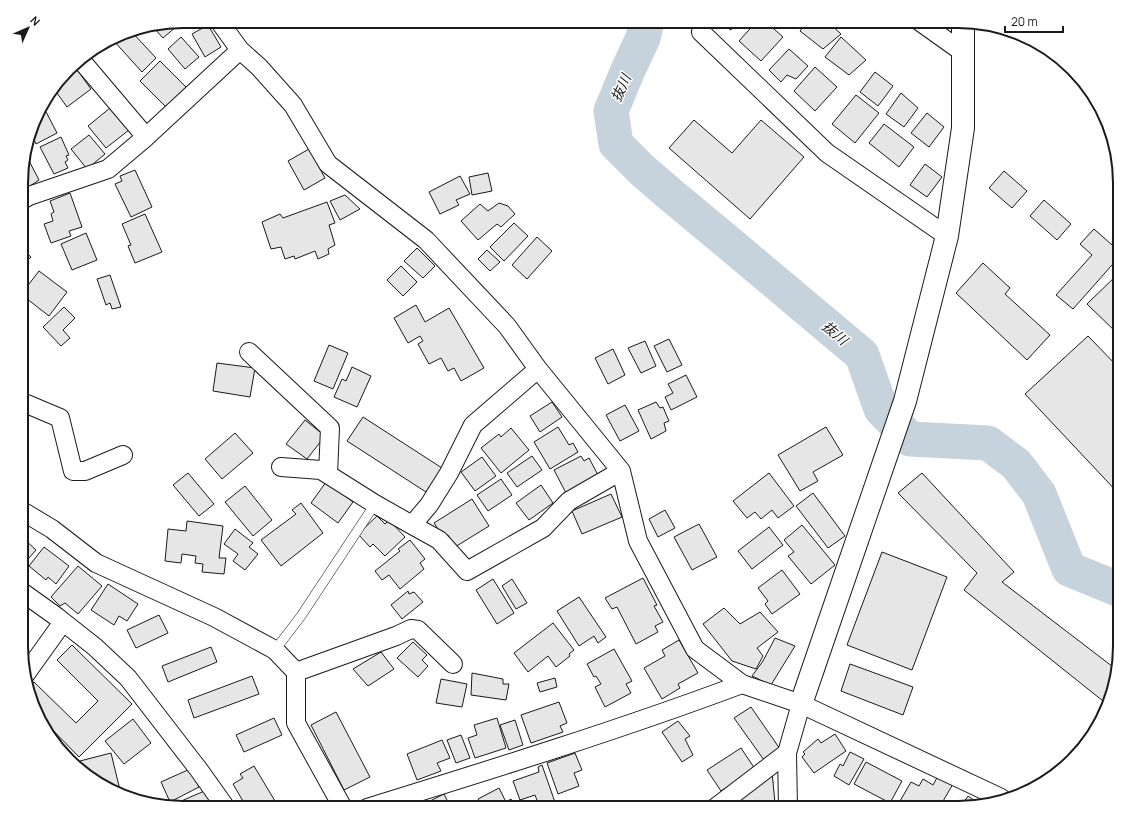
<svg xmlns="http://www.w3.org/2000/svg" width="1141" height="829" font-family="Manrope,'Noto Sans JP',sans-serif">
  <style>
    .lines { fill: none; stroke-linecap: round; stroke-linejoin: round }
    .river { stroke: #c6d2dc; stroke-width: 35 }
    .building { fill: #e6e6e6; stroke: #1a1a1a }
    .service-casing { stroke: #1a1a1a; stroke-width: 10 }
    .minor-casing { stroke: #1a1a1a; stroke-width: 20 }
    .tertiary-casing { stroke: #1a1a1a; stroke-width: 24 }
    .service { stroke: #fff; stroke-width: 9 }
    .minor { stroke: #fff; stroke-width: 18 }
    .tertiary { stroke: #fff; stroke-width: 22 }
    .labels { text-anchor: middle; stroke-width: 3; stroke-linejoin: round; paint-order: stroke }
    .water-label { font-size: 14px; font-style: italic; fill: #1a1a1a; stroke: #fff }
    .rim { fill: none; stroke: #1a1a1a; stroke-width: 2 }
  </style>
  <rect width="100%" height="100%" fill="#fff"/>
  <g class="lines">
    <path class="river" d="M647 21 643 38 628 70 611 111 616 144 642 170 671 195 724 239 862 355 881 409 910 439 988 443 1016 464 1039 494 1069 569 1120 590"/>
  </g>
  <path class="building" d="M717 21H736L731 30Z
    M757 21H765L783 37 761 61 739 41Z
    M807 21H827L841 34 823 49 800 31Z
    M174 23 177 26 163 38 153 27Z
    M208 25 221 47 205 57 192 34Z
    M131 31 156 58 142 72 113 40 121 33Z
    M181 37 199 57 185 69 168 49Z
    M841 37 866 60 849 75 825 57Z
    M789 49 808 66 796 79 787 75 781 82 769 70Z
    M160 61 186 87 166 107 140 81Z
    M75 67 91 89 67 107 54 89 67 72Z
    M815 67 837 87 815 111 794 91Z
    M875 72 893 86 878 106 860 92Z
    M901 93 918 108 904 127 886 114Z
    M856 95 879 113 855 143 832 124Z
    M41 106H43L57 133 36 144 31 133 38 111Z
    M110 108 129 130 106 148 88 126Z
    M927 113 944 127 929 147 911 133Z
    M694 120 732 153 761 120 804 157 750 219 669 148Z
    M884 124 914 147 899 167 869 143Z
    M89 135 105 154 87 169 71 149Z
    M61 137 69 155 66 156 68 160 65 162 68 168 54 174 40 147Z
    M309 149 325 178 304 190 288 161Z
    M25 153 39 180 27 188 22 178V162Z
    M925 164 942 177 927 197 910 185Z
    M135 170 152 207 131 217 115 184 122 181 120 176Z
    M1004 171 1027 191 1012 208 989 188Z
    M488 173 492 191 472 195 469 177Z
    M460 176 470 194 456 200 459 205 440 214 429 192Z
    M70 193 82 227 69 231 71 236 51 243 44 224 53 221 51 214 54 212 50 201Z
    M345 195 360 209 340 220 330 201Z
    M1044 200 1071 224 1057 240 1030 216Z
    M327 202 335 223 329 225 335 245 328 249 329 254 318 259 315 251 295 259 294 256 285 259 281 247 271 249 262 222 280 214 283 218Z
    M499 203 508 206 515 214 501 227 497 224 478 240 461 221 480 204 488 211Z
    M145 214 162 252 135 263 128 246 131 245 122 224Z
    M514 223 528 236 504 261 490 247Z
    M1094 229 1120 252V256L1073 309 1056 295 1092 255 1080 244Z
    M86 233 97 260 72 270 61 244Z
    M537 237 552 251 527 279 512 265Z
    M417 248 435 266 423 278 404 261Z
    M22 249 31 257 22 266Z
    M487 250 500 262 490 271 478 259Z
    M983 263 1010 288 1005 294 1050 335 1027 360 956 293Z
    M401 266 417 282 403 296 387 280Z
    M39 271 67 292 49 316 22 295V293Z
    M1120 272V336L1087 304Z
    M110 275 121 307 112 309 110 303 106 305 97 279Z
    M416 305 425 322 449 308 484 368 461 381 454 368 448 371 441 358 429 364 418 344 423 341 420 336 408 343 394 318Z
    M64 307 75 318 63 330 70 338 61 346 43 327Z
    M1088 336 1120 369V495L1025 394Z
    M669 339 682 365 667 372 654 346Z
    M645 341 656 366 641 373 628 348Z
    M329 345 348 353 333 389 314 381Z
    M613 349 625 375 608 384 595 358Z
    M217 363 255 368 250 397 213 391Z
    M352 367 371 376 357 407 334 397 342 379 346 381Z
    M686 375 697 397 671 410 665 397 673 393 668 384Z
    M552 402 562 417 540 432 530 416Z
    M656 402 660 408 663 407 669 421 664 423 666 431 651 439 638 410Z
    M625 405 639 431 620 441 606 415Z
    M363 417 442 468 426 492 347 441Z
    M305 420 325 436 307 459 286 444Z
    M558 427 569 445 573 443 578 452 550 469 534 442Z
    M826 427 843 455 813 472 818 481 800 491 778 455Z
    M511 428 529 450 501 473 481 448 499 434 501 437Z
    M235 433 253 453 222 479 205 459Z
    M532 456 542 470 517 487 507 473Z
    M581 456 584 461 589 458 598 475 566 493 554 470Z
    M482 457 496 476 475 491 461 472Z
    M188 473 214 504 199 516 173 485Z
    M769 473 794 506 778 518 772 510 761 519 755 512 747 518 733 501Z
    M922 473 1014 572 1002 582 1117 670 1111 699 1108 705 964 590 977 573 898 493Z
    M501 479 512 495 488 511 477 495Z
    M326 482 353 502 338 523 311 503Z
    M541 485 553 503 529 520 516 503Z
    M245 486 272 520 253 536 225 502Z
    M813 493 845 536 828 548 796 506Z
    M611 494 622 517 582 534 572 511Z
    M472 499 489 526 455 547 448 535 444 538 434 523Z
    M301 503 323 533 281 566 261 540 296 514 292 510Z
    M665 510 675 528 658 537 649 519Z
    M377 516 385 524 389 520 405 537 385 556 373 544 370 547 358 534Z
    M187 521 223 526 219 558H226L224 574 202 572 203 564 195 563 196 556 182 554 181 563 165 561 168 529 186 531Z
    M699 524 717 557 692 570 674 537Z
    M802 525 835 565 811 584 788 556 794 552 784 540Z
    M769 527 783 545 752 569 738 551Z
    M235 529 253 543 249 547 258 554 245 570 233 561 238 554 224 544Z
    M23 538 36 550 22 566V539Z
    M410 540 425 559 420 563 424 569 400 589 389 575 382 580 375 571 400 551 398 549Z
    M44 547 69 566 56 584 48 577 46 580 29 566Z
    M882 552 947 577 912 670 847 645Z
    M78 566 102 586 78 614 65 603 60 606 51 597Z
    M782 570 800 594 772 614 765 604 768 601 758 588Z
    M643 578 657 605 654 606 663 622 655 626 658 632 636 644 617 607 612 609 605 598Z
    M493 579 514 613 497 624 476 590Z
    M512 579 527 603 516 609 502 586Z
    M108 584 138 604 127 621 119 616 114 625 91 610Z
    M408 591 409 594 414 592 423 602 402 619 391 605Z
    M579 597 606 637 598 643 594 636 579 646 557 611Z
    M724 608 740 624 760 612 778 632 757 648 763 656 756 669 732 661 703 624Z
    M159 615 168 633 136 648 127 630Z
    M553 623 574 650 569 654 570 656 556 667 548 656 528 672 514 653Z
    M775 638 795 646 771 685 752 676 763 661Z
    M679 640 698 673 678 684 680 688 662 699 644 668 665 656 662 650Z
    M413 642 427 655 422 660 428 666 418 677 397 658Z
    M72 645 132 704 79 757 39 716 29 687 34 682 76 723 98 701 57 660Z
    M211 647 217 662 168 682 162 666Z
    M614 649 632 681 626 684 631 693 605 707 595 687 601 684 596 676 594 677 587 664Z
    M381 652 394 669 368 686 353 669Z
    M850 664 913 687 903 715 841 691Z
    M472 673 503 679V684H509L506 700 471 695Z
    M252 676 259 694 194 718 188 700Z
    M555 678 557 687 540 692 537 683Z
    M441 679 467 684 462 707 436 703Z
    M559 702 567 723 560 726 563 732 531 743 521 715Z
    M751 707 780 749 764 760 734 718Z
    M336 712 370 777 344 790 311 725Z
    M274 718 282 735 244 752 236 735Z
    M497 718 506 748 475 758 468 738 477 735 474 725Z
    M133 719 151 743 124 764 105 741Z
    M515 720 523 745 509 750 500 725Z
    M678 721 690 736 685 739 693 755 682 762 662 732Z
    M835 734 846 751 814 773 802 757 805 754 803 752 818 739 821 743Z
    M461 735 470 758 456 763 447 740Z
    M442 740 450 758 437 763 441 771 417 780 407 754Z
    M741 748 755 769 721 791 707 770Z
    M850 752 864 759 849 785 834 776 840 764 843 766Z
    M111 753 121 794 84 774 80 761Z
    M575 753 582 770 574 773 579 786 558 794 547 763Z
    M866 762 902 781 890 803 854 784Z
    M542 765 557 808H543L541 803H538L535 795 520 800 513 781 539 772 538 767Z
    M254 766 278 806 275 808H265L261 802 251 808H247L233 784 243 778 240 774Z
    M190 769 199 787 170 802 161 782Z
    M772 772 775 803 769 808H733L729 803Z
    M938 776 953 784 939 808H896L911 782 919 786 923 779 933 785Z
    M499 788 506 802 511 799 516 808H483L478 799Z
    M209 789 216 808H173L172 805Z
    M444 794 451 808H434L430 801Z
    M968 796 978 803 960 808Z
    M424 804 426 808H416Z"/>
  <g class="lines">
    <defs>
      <path id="service" d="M275 650 301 616 375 504"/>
      <path id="minor" d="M219 21 240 50 259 67 293 105 328 164 426 240 507 326 538 369 621 471 638 541 695 649 742 684 801 704 1001 798
        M704 21 701 32 827 153 947 236
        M919 21 964 53
        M80 59 146 137
        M22 200 29 196 108 169 146 137 240 50
        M249 352 330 428 328 474
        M22 402 60 418 73 471H85L123 455
        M281 467 321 470 375 504 412 525 429 505 449 473 473 425 538 369
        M22 511 52 529 96 563 214 617 275 650 296 672V723L343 808
        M412 525 439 540 467 571 543 528 569 501 621 471
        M22 592 57 617 95 647 128 678 199 770 226 808
        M296 672 396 636 411 629 418 630 453 664
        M25 675 63 622
        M367 808C493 769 619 730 742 684
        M715 808 787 753
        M788 808 787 753 801 704"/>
      <path id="tertiary" d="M801 704 905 401 947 236 963 128V21"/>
    </defs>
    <use href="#service" class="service-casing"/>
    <use href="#minor" class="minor-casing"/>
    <use href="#tertiary" class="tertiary-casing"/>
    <use href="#service" class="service"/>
    <use href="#minor" class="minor"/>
    <use href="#tertiary" class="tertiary"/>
  </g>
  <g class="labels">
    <g class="water-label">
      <text transform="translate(621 88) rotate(-66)" y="5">抜川</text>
      <text transform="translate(835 333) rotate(40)" y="5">抜川</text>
    </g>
  </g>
  <path d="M0 0H1141V829H0ZM183 28H958A155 155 0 0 1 1113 183V646A155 155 0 0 1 958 801H183A155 155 0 0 1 28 646V183A155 155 0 0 1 183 28Z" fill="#fff" fill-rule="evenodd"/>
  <path class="rim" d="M183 28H958A155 155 0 0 1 1113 183V646A155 155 0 0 1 958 801H183A155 155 0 0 1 28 646V183A155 155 0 0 1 183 28Z"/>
  <g transform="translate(28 28) rotate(45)" stroke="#ffffff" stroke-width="3" paint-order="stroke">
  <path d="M0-3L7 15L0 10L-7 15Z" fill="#1a1a1a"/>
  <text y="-6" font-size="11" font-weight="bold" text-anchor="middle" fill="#1a1a1a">N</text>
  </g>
  <path d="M1005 26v6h58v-6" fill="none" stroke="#1a1a1a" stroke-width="2"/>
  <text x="1011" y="26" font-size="12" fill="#1a1a1a" stroke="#ffffff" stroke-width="3" paint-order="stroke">20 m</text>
</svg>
